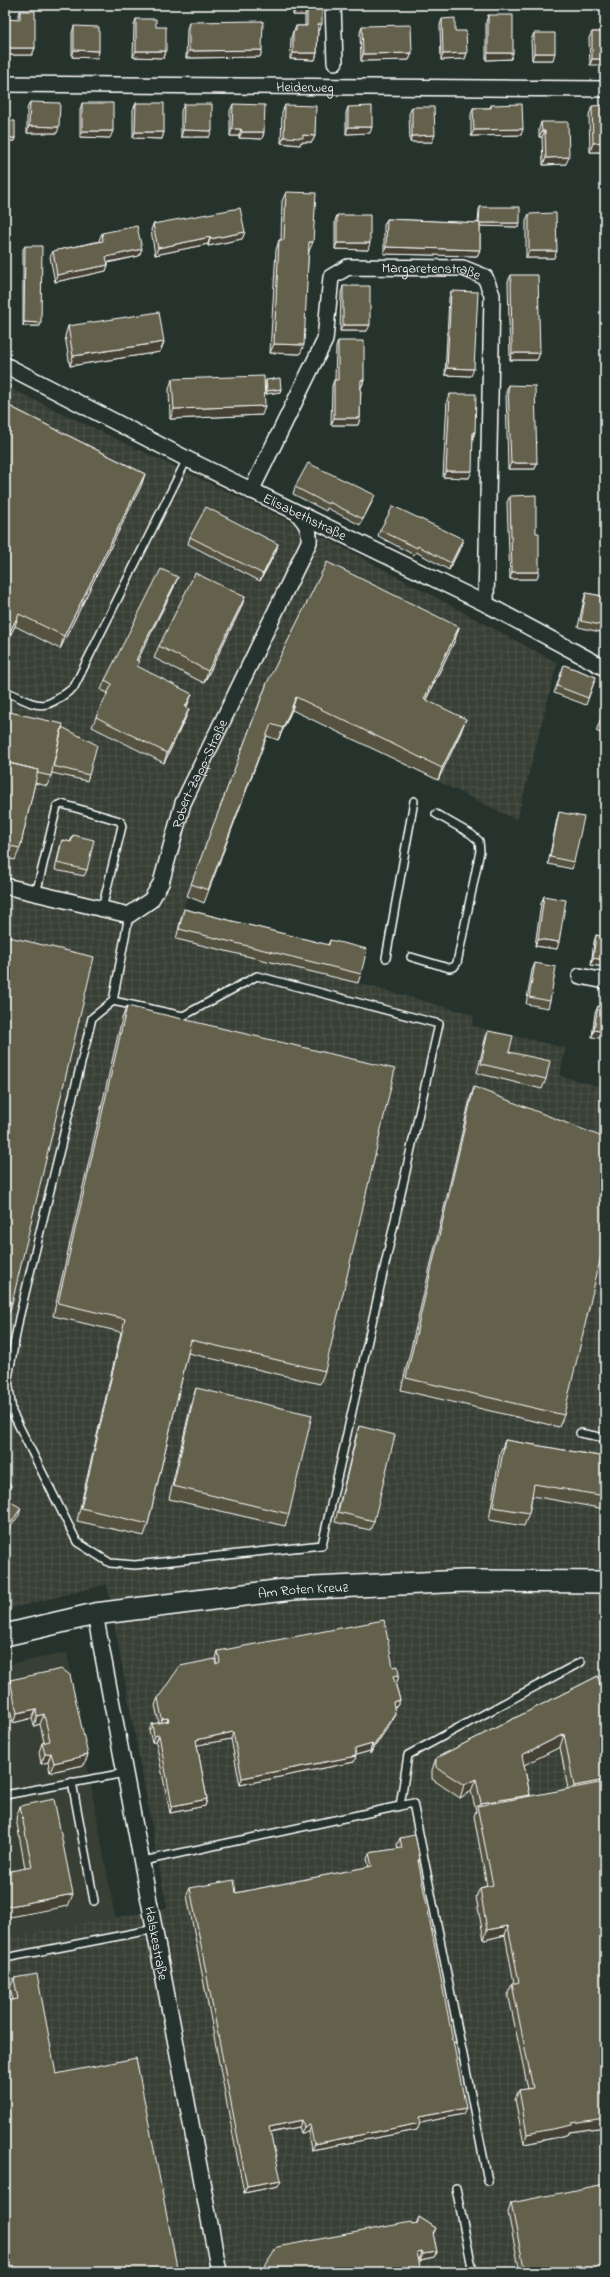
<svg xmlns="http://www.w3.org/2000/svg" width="610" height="2277" font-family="'Indie Flower',sans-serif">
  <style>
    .built { fill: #384036 }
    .industrial { fill: url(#industrial-grid) }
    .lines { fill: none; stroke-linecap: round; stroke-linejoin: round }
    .lane-casing { stroke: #fff; stroke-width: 10 }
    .street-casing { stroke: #fff; stroke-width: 18 }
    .secondary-casing { stroke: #fff; stroke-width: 24 }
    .lane { stroke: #26332d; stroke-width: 7 }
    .street { stroke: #26332d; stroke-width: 15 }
    .secondary { stroke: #26332d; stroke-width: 21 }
    .wall { fill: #555341; stroke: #fff; fill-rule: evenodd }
    .shaded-wall { fill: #454335; stroke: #fff }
    .building { fill: #63604c; stroke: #fff }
    .labels { text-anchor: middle; stroke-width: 3.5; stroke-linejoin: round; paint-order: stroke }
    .street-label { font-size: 14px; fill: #fff; stroke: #26332d }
  </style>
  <defs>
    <pattern id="industrial-grid" width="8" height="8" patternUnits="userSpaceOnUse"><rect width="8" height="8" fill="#384036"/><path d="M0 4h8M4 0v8" fill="none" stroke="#4c534a"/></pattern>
  </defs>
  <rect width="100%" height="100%" fill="#26332d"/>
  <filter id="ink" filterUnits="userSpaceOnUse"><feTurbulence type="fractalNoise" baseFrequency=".025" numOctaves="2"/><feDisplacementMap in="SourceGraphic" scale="8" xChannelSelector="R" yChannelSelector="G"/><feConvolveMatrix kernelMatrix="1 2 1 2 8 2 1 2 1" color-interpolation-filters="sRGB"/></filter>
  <g filter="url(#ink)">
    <path class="built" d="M67 1653 115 1918 5 1938V1665Z"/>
    <path class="industrial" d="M5 386 329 540 557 663 517 820 263 696 187 896 176 938 358 983 474 1015 472 1026 565 1048 560 1076 605 1088V2272H5V1938L167 1908 107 1584 5 1610Z"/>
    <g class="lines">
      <defs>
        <path id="lane" d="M5 691C40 707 42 713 74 687L187 459
          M36 894 57 806 62 804 120 821 122 826 102 909
          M411 957 449 968 454 967 457 963 480 851 479 841 471 834 436 814
          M386 958 414 801
          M113 1001 183 1016 257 976 439 1024 322 1545 135 1565 110 1563 77 1542 12 1412 8 1378 19 1318 92 1018 113 1001 129 915
          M580 1433 605 1438
          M72 1782 94 1901
          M5 1795 125 1773
          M400 1806 413 1803 488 2181
          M143 1861 400 1806 408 1755 581 1662
          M5 1958 155 1929
          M456 2188 473 2272"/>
        <g id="street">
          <path d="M333 5 335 62"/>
          <path id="s1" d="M5 84 605 89"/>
          <path id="s2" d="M5 365 187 459 486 604 605 668"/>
          <path id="s3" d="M251 491 325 340 331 277 348 267 463 268 485 277 492 295 486 604"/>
          <path id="s4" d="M5 886 129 915 151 900 161 883 183 803 309 542C310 529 307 524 298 514"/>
          <path d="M580 976 605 981"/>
          <path id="s5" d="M95 1614 219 2272"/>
        </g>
        <g id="secondary">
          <path id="s6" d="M5 1635 95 1614 292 1589 464 1581 605 1582"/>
        </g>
      </defs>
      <use href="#lane" class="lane-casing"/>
      <use href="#street" class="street-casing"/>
      <use href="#secondary" class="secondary-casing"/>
      <use href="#lane" class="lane"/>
      <use href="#street" class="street"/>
      <use href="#secondary" class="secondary"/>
    </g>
    <path class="wall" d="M293 5H322L319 30H318L317 53 315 60 290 59 291 38 293 31H294L296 26H305V15H293Z
      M20 11 35 48 32 55H5V19L18 20V17Z
      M488 15 511 59 486 60V22Z
      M136 19 156 27 166 51 164 58 133 57 134 25Z
      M442 19 455 31 467 53 465 59 441 60 440 25Z
      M189 22 262 50 260 57 186 58 187 29Z
      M74 26 99 51 97 58 72 57V33Z
      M362 26 412 53 409 60 361 61 360 33Z
      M592 32H605L590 65 589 38Z
      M534 33 553 60H532L531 40Z
      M5 99 8 121 15 138 14 141H6V133H5Z
      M30 102 57 133H27V109Z
      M82 103 110 138 80 137V110Z
      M136 103 164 132 162 139 133 138V110Z
      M184 104 209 137H181V111Z
      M233 104 264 132 262 139 239 138V136H230V111Z
      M285 105 315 136 312 142H301L300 145 281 143 282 112Z
      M491 105 521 135 471 136V115L473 108H490Z
      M592 106 605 152H590L589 115Z
      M348 107 370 133 346 134V113Z
      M412 107 432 142H410L409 114Z
      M541 122 566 164 543 165 542 137H539V129Z
      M286 192 309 251 300 354 270 353 276 250 279 240H281L282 201Z
      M480 207 520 223 519 227 480 226V250L477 256 384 254V225L387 219 478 223 479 210Z
      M529 214 554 258H526V220Z
      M337 215 368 250 335 249V221Z
      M153 224 245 232 242 239 208 246V244L155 255 151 230Z
      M102 233 139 256 108 263V265L106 271 55 282 50 257 53 251 100 241 99 240Z
      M25 246 40 326H23V249Z
      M511 275 540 353 537 360H510L508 281Z
      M343 286 367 331H340L341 293Z
      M451 291 471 376 445 375 449 298Z
      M68 326 164 342 160 352 70 366 65 336Z
      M338 341 364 380 362 386H361L360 418 358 425H331L332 386 334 380H335L336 347Z
      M172 379 262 415 170 419 169 389Z
      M266 380 281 389 280 392 266 394 265 383Z
      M508 385 537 463 535 469H508L506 392Z
      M450 394 473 439 469 478 443 477 447 400Z
      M5 404 145 474 141 486 60 649 15 626 5 645Z
      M295 487 372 502 360 525 327 508 326 511 293 494Z
      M510 496 537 579H510L507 502Z
      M380 530 461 546 449 570 416 552 414 555 378 536Z
      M190 537 278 544 276 551 260 581 188 544Z
      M174 587 137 660 139 661 137 667 188 704 186 708 189 709 185 719 164 763 92 727 96 717 108 693 101 690 105 680Z
      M603 591 605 592V631L604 633 578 627 584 599 586 593 602 596Z
      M245 597 240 610 204 683 154 658 159 646Z
      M459 627 455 640 426 700 461 732 438 780 292 710 278 740 267 736 204 903 187 896 267 683Z
      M564 665 596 677 586 705 554 693Z
      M5 711 62 727 89 775 87 781 52 773 47 786 35 783 20 848 15 860 5 858Z
      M605 711V735L596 731 600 721Z
      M559 812 574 862 572 869 548 864 557 819Z
      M73 835 87 870 84 876 55 870 60 847 62 840 70 842Z
      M544 896 557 949 535 946 541 903Z
      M184 909 328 945 330 940 361 974 358 983 176 939 181 919Z
      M596 935 605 937V967L591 965 594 942Z
      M5 936 12 1303 9 1313 5 1312Z
      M535 963 550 1001 548 1008 526 1004 532 970Z
      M127 1006 325 1371 320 1384 188 1353 148 1524 144 1536 77 1521 121 1332 53 1316 122 1018Z
      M598 1006 605 1007 592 1037 595 1013Z
      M488 1031 509 1052 546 1079 542 1089 477 1073 485 1040Z
      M474 1087 564 1415 559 1427 401 1390 470 1099Z
      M196 1388 289 1514 285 1526 169 1499 192 1400Z
      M359 1426 374 1521 370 1530 335 1522 356 1436Z
      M505 1440 605 1457V1509L532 1496 529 1513 524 1526 489 1520 500 1453Z
      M218 1651 393 1667 399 1675 397 1682H395L400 1700 397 1706 394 1707 393 1719 370 1754V1751L356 1755 354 1762 240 1785 231 1739 197 1745 207 1799 205 1806 170 1813 156 1742H152L149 1731 152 1724 159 1723 155 1705 158 1698 216 1663V1658Z
      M598 1676 605 2127 569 2132V2134L559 2137 524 2144 515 2099 519 2090 528 2089 508 1993 512 1984 514 1983 505 1935 484 1940 476 1897 480 1888 487 1886 474 1816 476 1811 471 1791 460 1798 432 1779V1770L436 1758ZM560 1747 568 1789 529 1797 530 1795 524 1764Z
      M10 1680 88 1755 84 1765 50 1772 48 1762 41 1764 39 1752 42 1743 44 1742 40 1724 34 1726 32 1718 13 1723 6 1690Z
      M20 1806 68 1906 25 1868 16 1818Z
      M400 1838 420 1859 418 1864 463 2114 420 2123 417 2130 311 2150 308 2132 301 2133 299 2127 270 2133 278 2186 244 2193 187 1895 190 1888 236 1893 369 1867 367 1859 369 1853 398 1849 397 1845Z
      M14 1978 56 2074 5 2272 13 2000 10 1988Z
      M511 2203 605 2272H520L508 2213Z
      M419 2217 436 2228 433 2235 437 2252 434 2258 420 2261V2258H418L421 2272H260L261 2269 416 2224Z"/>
    <path class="shaded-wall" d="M307 8 305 15H293L296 9Z
      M318 24H322L319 30H315Z
      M5 48H35L32 55H5Z
      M74 50 99 51 97 58 72 57Z
      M262 50 260 57 186 58 189 51Z
      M136 51H166L164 58 133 57Z
      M293 53H317L315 60 290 59Z
      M412 53 409 60 361 61 363 54Z
      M467 53 465 59 441 60 443 54Z
      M488 53H513L511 59 486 60Z
      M534 53H555L553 60H532Z
      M592 59H605V65H590Z
      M29 126 59 127 57 133H27Z
      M5 127H8L6 133H5Z
      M348 127H372L370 133 346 134Z
      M232 129H241L239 136H230Z
      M523 129 521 135 471 136 474 130Z
      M183 130 212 131 209 137H181Z
      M82 131H113L110 138 80 137Z
      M542 131H545L542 137H539Z
      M135 132H164L162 139 133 138Z
      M242 132H264L262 139 239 138Z
      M303 135 315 136 312 142H301L300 145 281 143 284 137Z
      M435 135 432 142H410L412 136Z
      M7 138H15L14 141H6Z
      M605 142V152H590L593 143Z
      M569 157 566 164 543 165 546 158Z
      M479 223H520L519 227 478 226Z
      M245 232 242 239 208 246 210 239Z
      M210 237 208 244 155 255 158 248Z
      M309 242H313L309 251H306Z
      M337 243H370L368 250 335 249Z
      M386 247 480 250 477 256 384 254Z
      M142 249 139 256 104 263 106 257Z
      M529 251H557L554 258H526Z
      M108 265 106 271 55 282 57 275Z
      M24 322 41 323 40 326H23Z
      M343 325H370L367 331H340Z
      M164 342 160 352 70 366 73 356Z
      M274 344 304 345 300 354 270 353Z
      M512 353H540L537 360H510Z
      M447 368 474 369 471 376 445 375Z
      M361 380H364L362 386H358Z
      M281 389 280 392 266 394 267 391Z
      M265 406 262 415 170 419 174 409Z
      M334 418H360L358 425H331Z
      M473 432H475L473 439Z
      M511 463H537L535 469H508Z
      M446 471H472L469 478 443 477Z
      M145 474 141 486 60 649 64 636Z
      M463 539 461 546 449 570 451 563Z
      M278 544 276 551 260 581 263 574Z
      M512 572H539L537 579H510Z
      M178 577 174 587 133 670 136 660Z
      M245 597 240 610 204 683 208 671Z
      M19 614 15 626 5 645 7 637Z
      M459 627 455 640 420 711 424 699Z
      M192 694 188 704 181 717 185 707Z
      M296 697 292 710 278 740 283 728Z
      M189 709 185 719 164 763 167 753Z
      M466 719 461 732 438 780 442 768Z
      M538 939 559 942 557 949 535 946Z
      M593 958 605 960V967L591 965Z
      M594 1030 605 1032V1039L592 1037Z
      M11 1485 8 1492 5 1498V1496Z
      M21 1508 19 1515 5 1535V1532Z
      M399 1675 397 1682 391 1683 393 1676Z
      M400 1700 397 1706 391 1708 393 1702Z
      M36 1709 32 1718 13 1723 17 1713Z
      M395 1713 393 1719 370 1754 373 1747Z
      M44 1714 40 1724 34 1726 37 1716Z
      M168 1718 166 1725 160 1726 162 1719Z
      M233 1732 231 1739 193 1746 196 1740Z
      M564 1734 560 1747 518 1768 522 1755Z
      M159 1735 156 1742H152L154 1736Z
      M372 1744 370 1751 352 1756 355 1749Z
      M51 1753 48 1762 41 1764 45 1754Z
      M88 1755 84 1765 50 1772 54 1763Z
      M356 1756 354 1762 240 1785 242 1778Z
      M476 1779 471 1791 460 1798 464 1785Z
      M605 1780V1791L569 1798 574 1786Z
      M530 1795 525 1807 478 1811 481 1803Z
      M207 1799 205 1806 170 1813 172 1806Z
      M73 1894 68 1906 5 1918V1907Z
      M508 1926 505 1935 484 1940 487 1930Z
      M466 2108 463 2114 416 2124 419 2117Z
      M605 2116V2127L569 2132V2134L559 2137 524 2144 527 2134 572 2123Z
      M302 2120 299 2127 267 2133 269 2127Z
      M420 2123 417 2130 311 2150 314 2144Z
      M310 2125 308 2132 301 2133 304 2127Z
      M281 2180 278 2186 244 2193 247 2186Z
      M422 2251 420 2258 415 2259 417 2252Z
      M437 2252 434 2258 420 2261 423 2254Z"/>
    <path class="building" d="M296 5H322V24H318L317 53H293V31H296V26H307V8L296 9Z
      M20 11H35V48H5V19L20 20Z
      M488 15H513V53H488Z
      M455 18V31H466L467 53 443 54 442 19Z
      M136 19H156V27H166V51H136Z
      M263 21 262 50 189 51V22Z
      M411 25 412 53 363 54 362 26Z
      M74 26 99 27V51L74 50Z
      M592 32H605V59H592Z
      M534 33H555V53H534Z
      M5 99H9L8 127H5Z
      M30 102 60 103 59 127 29 126Z
      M82 103H113V131H82Z
      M136 103H164V132H135Z
      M184 104H212V131L183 130Z
      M233 104 265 105 264 132H242L241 129H232Z
      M522 104 523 129 474 130 473 108H491V105Z
      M285 105 316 106 315 136 303 135V138L284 137Z
      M605 105V142L593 143 592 106Z
      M372 106V127H348V107Z
      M412 107H434L435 135 412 136Z
      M8 121H15V138H7Z
      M541 122H568L569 157 546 158 545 131H542Z
      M286 192 316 193 313 242H309L304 345 274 344 279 240H284Z
      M480 207H520V223H479Z
      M240 208 245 232 210 239V237L158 248 153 224Z
      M556 213 557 251H529V214Z
      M337 215H370V243H337Z
      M387 219 480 223V250L386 247Z
      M137 226 142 249 106 257 108 265 57 275 53 251 103 241 102 233Z
      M25 246H42L41 323 24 322Z
      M511 275H538L540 353H512Z
      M343 286H370V325H343Z
      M451 291 478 292 474 369 447 368Z
      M159 312 164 342 73 356 68 326Z
      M338 341H364V380H361L360 418H334V380H338Z
      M264 376 265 406 174 409 172 379Z
      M280 378 281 389 267 391 266 380Z
      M508 385 535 386 537 463H511Z
      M450 394H476L475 432H473L472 471H446Z
      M5 404 145 474 64 636 19 614 7 637 5 636Z
      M308 463 375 495 363 519 329 502 328 504 295 487Z
      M536 495V533H539V572H512L510 496Z
      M393 506 463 539 451 563 418 546 417 548 380 530Z
      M206 507 278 544 263 574 190 537Z
      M327 562 459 627 424 699 466 719 442 768 296 697 283 728 271 724 208 890 191 884 267 683Z
      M161 569 178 577 136 660 139 661 137 666 192 694 185 707 189 709 167 753 96 717 112 684 105 680Z
      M195 573 245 597 208 671 159 646Z
      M603 591 605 592V626L581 621 586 593 602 596Z
      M564 665 596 677 588 698 557 686Z
      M5 711 63 724 51 776 37 773 38 770 5 762Z
      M605 711V724L600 721Z
      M62 727 97 745 89 775 53 766Z
      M5 762 38 770 20 848 5 845Z
      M559 812 584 817 574 862 550 857Z
      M73 835 94 840 87 870 57 863 62 840 71 842Z
      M544 896 566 900 559 942 538 939Z
      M184 909 329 945 330 940 367 949 361 974 179 929Z
      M596 935 605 937V960L593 958Z
      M5 936 94 957 12 1303 5 1302Z
      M535 963 556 967 550 1001 529 997Z
      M127 1006 395 1069 325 1371 191 1340 148 1524 81 1508 125 1319 58 1303Z
      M598 1006 605 1007V1032L594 1030Z
      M488 1031 513 1036 509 1052 550 1061 546 1079 481 1064Z
      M474 1087 605 1138V1239L564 1415 406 1378Z
      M196 1388 312 1415 289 1514 173 1486Z
      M359 1426 395 1435 374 1521 338 1512Z
      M505 1440 605 1457V1496L534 1484 529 1513 493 1507Z
      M5 1481 11 1485 5 1496Z
      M5 1498 21 1508 5 1532Z
      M384 1620 393 1667 398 1666 399 1675 393 1676 400 1700 393 1702 395 1713 373 1747 372 1744 355 1749 356 1756 242 1778 233 1732 196 1740 207 1799 172 1806 159 1735 154 1736 152 1724 169 1721 168 1718 162 1719 158 1698 180 1666 215 1659 216 1664 220 1662 218 1651Z
      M62 1669 70 1675 88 1755 54 1763 51 1753 45 1754 42 1743 50 1741 44 1714 37 1716 36 1709 17 1713 10 1680Z
      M598 1676 605 1710V1780L574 1786 564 1734 522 1755 530 1795 481 1803 476 1779 464 1785 436 1767V1758Z
      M605 1782V2118L572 2123V2125L527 2134 519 2090 533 2088 512 1984 519 1982 508 1926 487 1930 480 1888 493 1885 477 1806Z
      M54 1799 73 1894 5 1907V1872L32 1867 20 1806Z
      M415 1835 420 1859 418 1860 466 2108 419 2117 420 2123 314 2144 310 2125 304 2127 302 2120 269 2127 281 2180 247 2186 190 1888 234 1880 236 1893 372 1866 369 1853 402 1848 400 1838Z
      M37 1974 56 2074 136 2058 178 2272H5V2001L18 1999 14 1978Z
      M605 2184V2272H525L511 2203Z
      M419 2217 436 2228 433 2233 437 2252 423 2254 422 2251 417 2252 421 2272H262L261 2269 264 2268 277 2247 411 2222 412 2225 417 2224Z"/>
  </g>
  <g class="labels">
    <g class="street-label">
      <text dy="5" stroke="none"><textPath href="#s1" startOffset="300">Heiderweg</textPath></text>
      <text dy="5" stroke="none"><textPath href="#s3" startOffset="335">Margaretenstraße</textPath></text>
      <text dy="5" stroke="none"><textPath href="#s2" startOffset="336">Elisabethstraße</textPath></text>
      <text dy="5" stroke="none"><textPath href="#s4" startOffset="290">Robert-Zapp-Straße</textPath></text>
      <text dy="5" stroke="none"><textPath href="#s6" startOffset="302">Am Roten Kreuz</textPath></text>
      <text dy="5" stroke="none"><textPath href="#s5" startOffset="335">Halskestraße</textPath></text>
    </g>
  </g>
  <rect width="610" height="2277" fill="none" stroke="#26332d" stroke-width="20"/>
  <rect x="10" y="10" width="590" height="2257" fill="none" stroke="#fff" stroke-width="1.5" filter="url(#ink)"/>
</svg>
